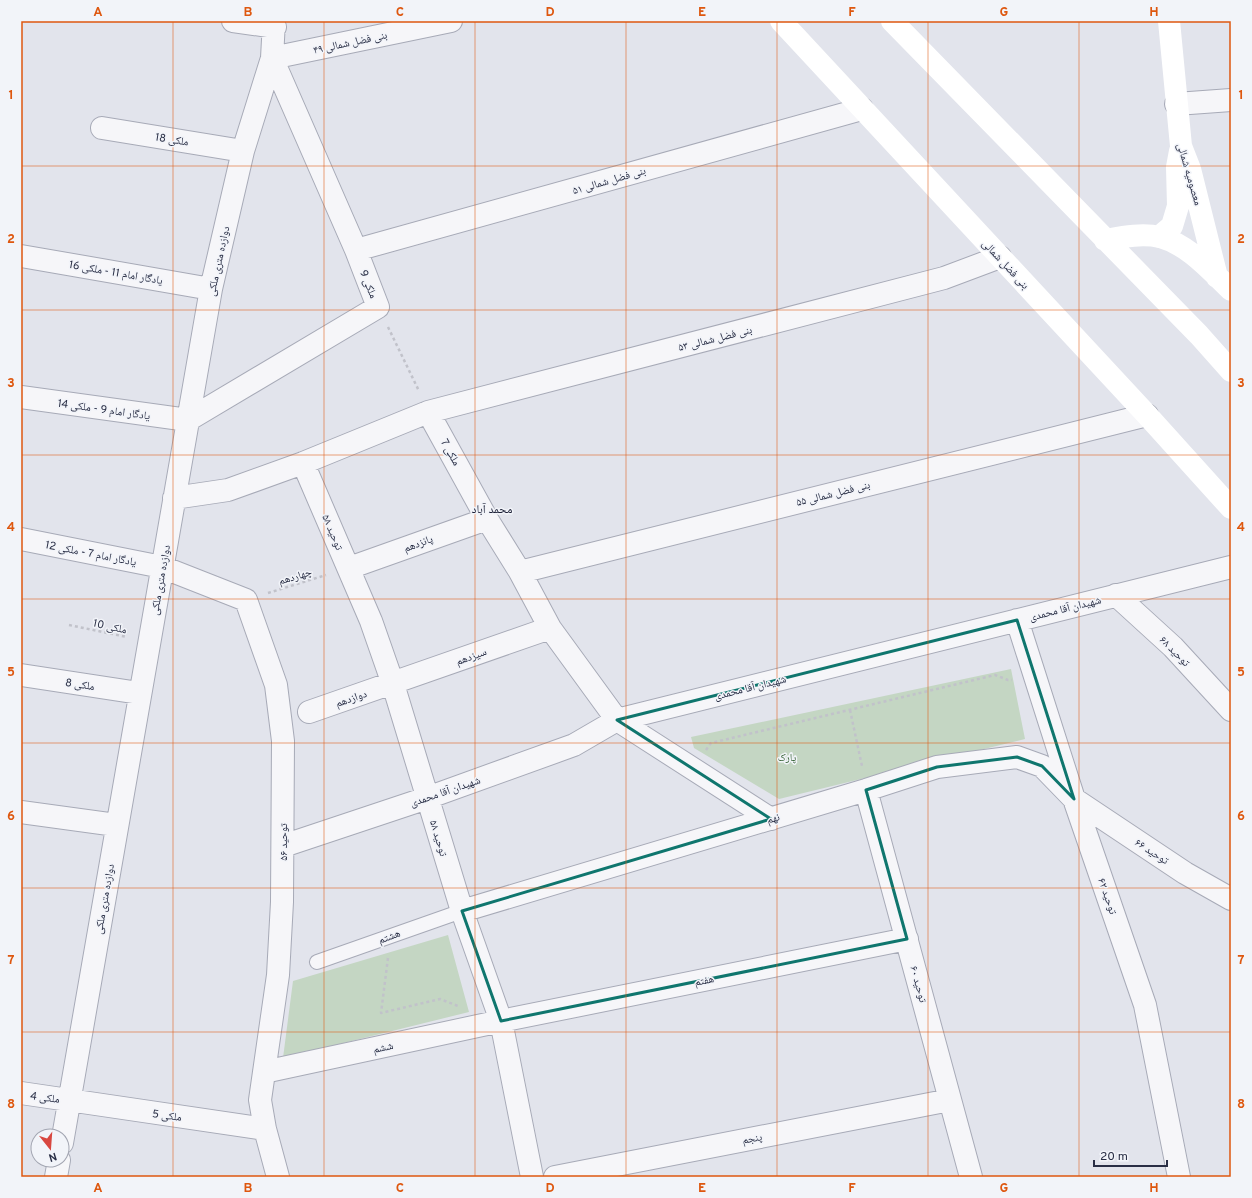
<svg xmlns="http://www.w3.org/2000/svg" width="1252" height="1198" font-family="Overpass,'Noto Naskh Arabic',sans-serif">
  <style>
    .green { fill: #c4d6c3 }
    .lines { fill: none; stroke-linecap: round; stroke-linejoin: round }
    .lane-casing { stroke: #a7aab7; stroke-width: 16 }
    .street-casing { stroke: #a7aab7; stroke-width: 24 }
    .path { stroke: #c1c2ca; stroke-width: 2.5; stroke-dasharray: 3 3; stroke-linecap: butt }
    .lane { stroke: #f6f6f9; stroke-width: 14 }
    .street { stroke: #f6f6f9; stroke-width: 22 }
    .secondary { stroke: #fff; stroke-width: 22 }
    .marked { fill: none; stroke: #0f766e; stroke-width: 3; stroke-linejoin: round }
    .grid { fill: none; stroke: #de570f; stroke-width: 1; stroke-opacity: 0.55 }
    .labels { text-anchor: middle; stroke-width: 3; stroke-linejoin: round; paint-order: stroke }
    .street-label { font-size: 11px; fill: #292e45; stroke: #f2f4f9 }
    .park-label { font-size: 11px; fill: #356235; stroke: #f2f4f9 }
    .neighbourhood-label { font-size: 12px; fill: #1b1f36; stroke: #f2f4f9 }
    .neatline { fill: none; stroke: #de570f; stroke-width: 1.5 }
    .grid-label { font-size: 13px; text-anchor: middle; font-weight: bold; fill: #de570f }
  </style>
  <rect width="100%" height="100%" fill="#e2e4ec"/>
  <path class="green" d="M1011 669 1025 739 779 799 694 748 691 737Z
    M448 935 469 1012 283 1058 293 981Z"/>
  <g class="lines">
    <defs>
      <path id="lane" d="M317 962 462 911"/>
      <path id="street" d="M233 21 275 27
        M1176 104 1231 100
        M102 128 243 151
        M356 250 862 109
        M21 256 211 289
        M21 397 188 420 378 307 356 250 272 58 451 21
        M428 412 944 278 1000 257
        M303 463 371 621 393 684 462 911 501 1021 532 1177
        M174 498 228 490 303 463 428 412 487 519 520 572 550 628 617 720 771 819
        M21 539 162 567 246 600 276 685 283 741 282 902 278 975 260 1100 265 1129 278 1177
        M349 568 487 519
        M520 572 1147 415
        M1116 595 1173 647 1231 710
        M1017 620 1074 799 1145 1005 1179 1177
        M21 675 139 693
        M309 712 550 628
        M866 790 971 1177
        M21 812 116 825
        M283 846 427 798 574 745 617 720 1231 567
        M462 911 866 790 937 767 1017 757 1042 766 1074 799 1185 873 1231 899
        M264 1072 501 1021 907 939
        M21 1093 265 1129
        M62 1143 211 289 243 151 272 58 274 21
        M56 1177 59 1160
        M555 1177 950 1100"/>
    </defs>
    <use href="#lane" class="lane-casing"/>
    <use href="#street" class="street-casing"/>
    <path class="path" d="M388 327 419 391
      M268 593 326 575
      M69 625 127 637
      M850 710 862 766
      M706 750 711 743 995 675 1008 680H1012
      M388 958 381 1013 440 999 458 1006"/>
    <use href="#lane" class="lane"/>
    <use href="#street" class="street"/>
    <path class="secondary" d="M781 21 1147 415 1231 508
      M892 21 1199 335 1231 371
      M1169 21 1181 146 1190 169 1217 277
      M1159 237 1172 226 1178 206 1177 167 1180 151
      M1105 240C1122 237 1142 233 1160 237 1189 245 1210 270 1231 290"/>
  </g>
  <path class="marked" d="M1017 620 1074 799 1042 766 1017 757 937 767 866 790 907 939 501 1021 462 911 771 819 617 720Z"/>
  <path class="grid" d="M173 21V1177M324 21V1177M475 21V1177M626 21V1177M777 21V1177M928 21V1177M1079 21V1177M21 166H1231M21 310H1231M21 455H1231M21 599H1231M21 743H1231M21 888H1231M21 1032H1231"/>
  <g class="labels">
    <g class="street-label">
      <text transform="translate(350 42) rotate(-12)" y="4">بنی فضل شمالی ۴۹</text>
      <text transform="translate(172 139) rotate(9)" y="4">ملکی 18</text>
      <text transform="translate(1190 174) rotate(74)" y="4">معصومیه شمالی</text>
      <text transform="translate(609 180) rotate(-16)" y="4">بنی فضل شمالی ۵۱</text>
      <text transform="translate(218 261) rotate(-78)" y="4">دوازده متری ملکی</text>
      <text transform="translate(1006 264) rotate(47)" y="4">بنی فضل شمالی</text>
      <text transform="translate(116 272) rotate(10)" y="4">یادگار امام 11 - ملکی 16</text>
      <text transform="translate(369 284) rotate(68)" y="4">ملکی 9</text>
      <text transform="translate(715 338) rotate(-14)" y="4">بنی فضل شمالی ۵۳</text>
      <text transform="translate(104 409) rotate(8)" y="4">یادگار امام 9 - ملکی 14</text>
      <text transform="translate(451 452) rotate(61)" y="4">ملکی 7</text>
      <text transform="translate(833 493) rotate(-14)" y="4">بنی فضل شمالی ۵۵</text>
      <text transform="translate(333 532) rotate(67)" y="4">توحید ۵۸</text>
      <text transform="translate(418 543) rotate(-20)" y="4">پانزدهم</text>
      <text transform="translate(91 553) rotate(11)" y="4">یادگار امام 7 - ملکی 12</text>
      <text transform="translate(295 576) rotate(-17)" y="4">چهاردهم</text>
      <text transform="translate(160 580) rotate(-80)" y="4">دوازده متری ملکی</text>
      <text transform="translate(1065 608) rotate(-14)" y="4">شهیدان آقا محمدی</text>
      <text transform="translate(110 626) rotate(12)" y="4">ملکی 10</text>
      <text transform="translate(1175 651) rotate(45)" y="4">توحید ۶۸</text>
      <text transform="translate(471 656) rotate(-20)" y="4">سیزدهم</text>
      <text transform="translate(80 684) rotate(9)" y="4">ملکی 8</text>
      <text transform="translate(750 687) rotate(-14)" y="4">شهیدان آقا محمدی</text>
      <text transform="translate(351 698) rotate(-19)" y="4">دوازدهم</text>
      <text transform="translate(445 791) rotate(-19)" y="4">شهیدان آقا محمدی</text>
      <text transform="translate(773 818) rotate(-17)" y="4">نهم</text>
      <text transform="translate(439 838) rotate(73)" y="4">توحید ۵۸</text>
      <text transform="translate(283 842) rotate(-90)" y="4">توحید ۵۶</text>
      <text transform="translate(1152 851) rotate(33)" y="4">توحید ۶۶</text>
      <text transform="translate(1108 896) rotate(71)" y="4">توحید ۶۲</text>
      <text transform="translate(104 899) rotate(-80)" y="4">دوازده متری ملکی</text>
      <text transform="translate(389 936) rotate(-20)" y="4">هشتم</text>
      <text transform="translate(704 980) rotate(-11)" y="4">هفتم</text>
      <text transform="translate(919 984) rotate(75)" y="4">توحید ۶۰</text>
      <text transform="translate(383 1047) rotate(-12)" y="4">ششم</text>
      <text transform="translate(45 1097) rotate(8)" y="4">ملکی 4</text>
      <text transform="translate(167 1115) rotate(8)" y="4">ملکی 5</text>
      <text transform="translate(752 1138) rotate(-11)" y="4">پنجم</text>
    </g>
    <g class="park-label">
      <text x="787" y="761">پارک</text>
    </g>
    <g class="neighbourhood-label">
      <text x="492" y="513">محمد آباد</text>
    </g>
  </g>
  <rect width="1252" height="1198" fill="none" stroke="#f2f4f9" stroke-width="44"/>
  <g transform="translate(50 1148) rotate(163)"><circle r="19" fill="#f2f4f9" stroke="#a2a5b1"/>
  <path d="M0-3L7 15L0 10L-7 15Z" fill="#d84740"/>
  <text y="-6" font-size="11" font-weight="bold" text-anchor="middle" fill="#292e45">N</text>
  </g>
  <path d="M1094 1160v6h73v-6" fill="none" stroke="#292e45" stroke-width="2"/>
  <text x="1100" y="1160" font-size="12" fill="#292e45" stroke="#f2f4f9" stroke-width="3" paint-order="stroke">20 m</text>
  <rect x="22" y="22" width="1208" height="1154" class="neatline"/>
  <g class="grid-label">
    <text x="98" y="16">A</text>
    <text x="248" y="16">B</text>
    <text x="400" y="16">C</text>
    <text x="550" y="16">D</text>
    <text x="702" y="16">E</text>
    <text x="852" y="16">F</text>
    <text x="1004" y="16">G</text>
    <text x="1154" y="16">H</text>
    <text x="11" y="99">1</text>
    <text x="1241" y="99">1</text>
    <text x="11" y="243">2</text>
    <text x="1241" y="243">2</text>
    <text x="11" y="387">3</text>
    <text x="1241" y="387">3</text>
    <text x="11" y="531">4</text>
    <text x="1241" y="531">4</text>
    <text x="11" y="676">5</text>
    <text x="1241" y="676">5</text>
    <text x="11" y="820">6</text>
    <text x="1241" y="820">6</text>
    <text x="11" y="964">7</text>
    <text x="1241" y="964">7</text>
    <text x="11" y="1108">8</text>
    <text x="1241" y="1108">8</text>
    <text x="98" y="1192">A</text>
    <text x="248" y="1192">B</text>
    <text x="400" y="1192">C</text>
    <text x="550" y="1192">D</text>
    <text x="702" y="1192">E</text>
    <text x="852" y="1192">F</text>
    <text x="1004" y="1192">G</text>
    <text x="1154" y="1192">H</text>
  </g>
</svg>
